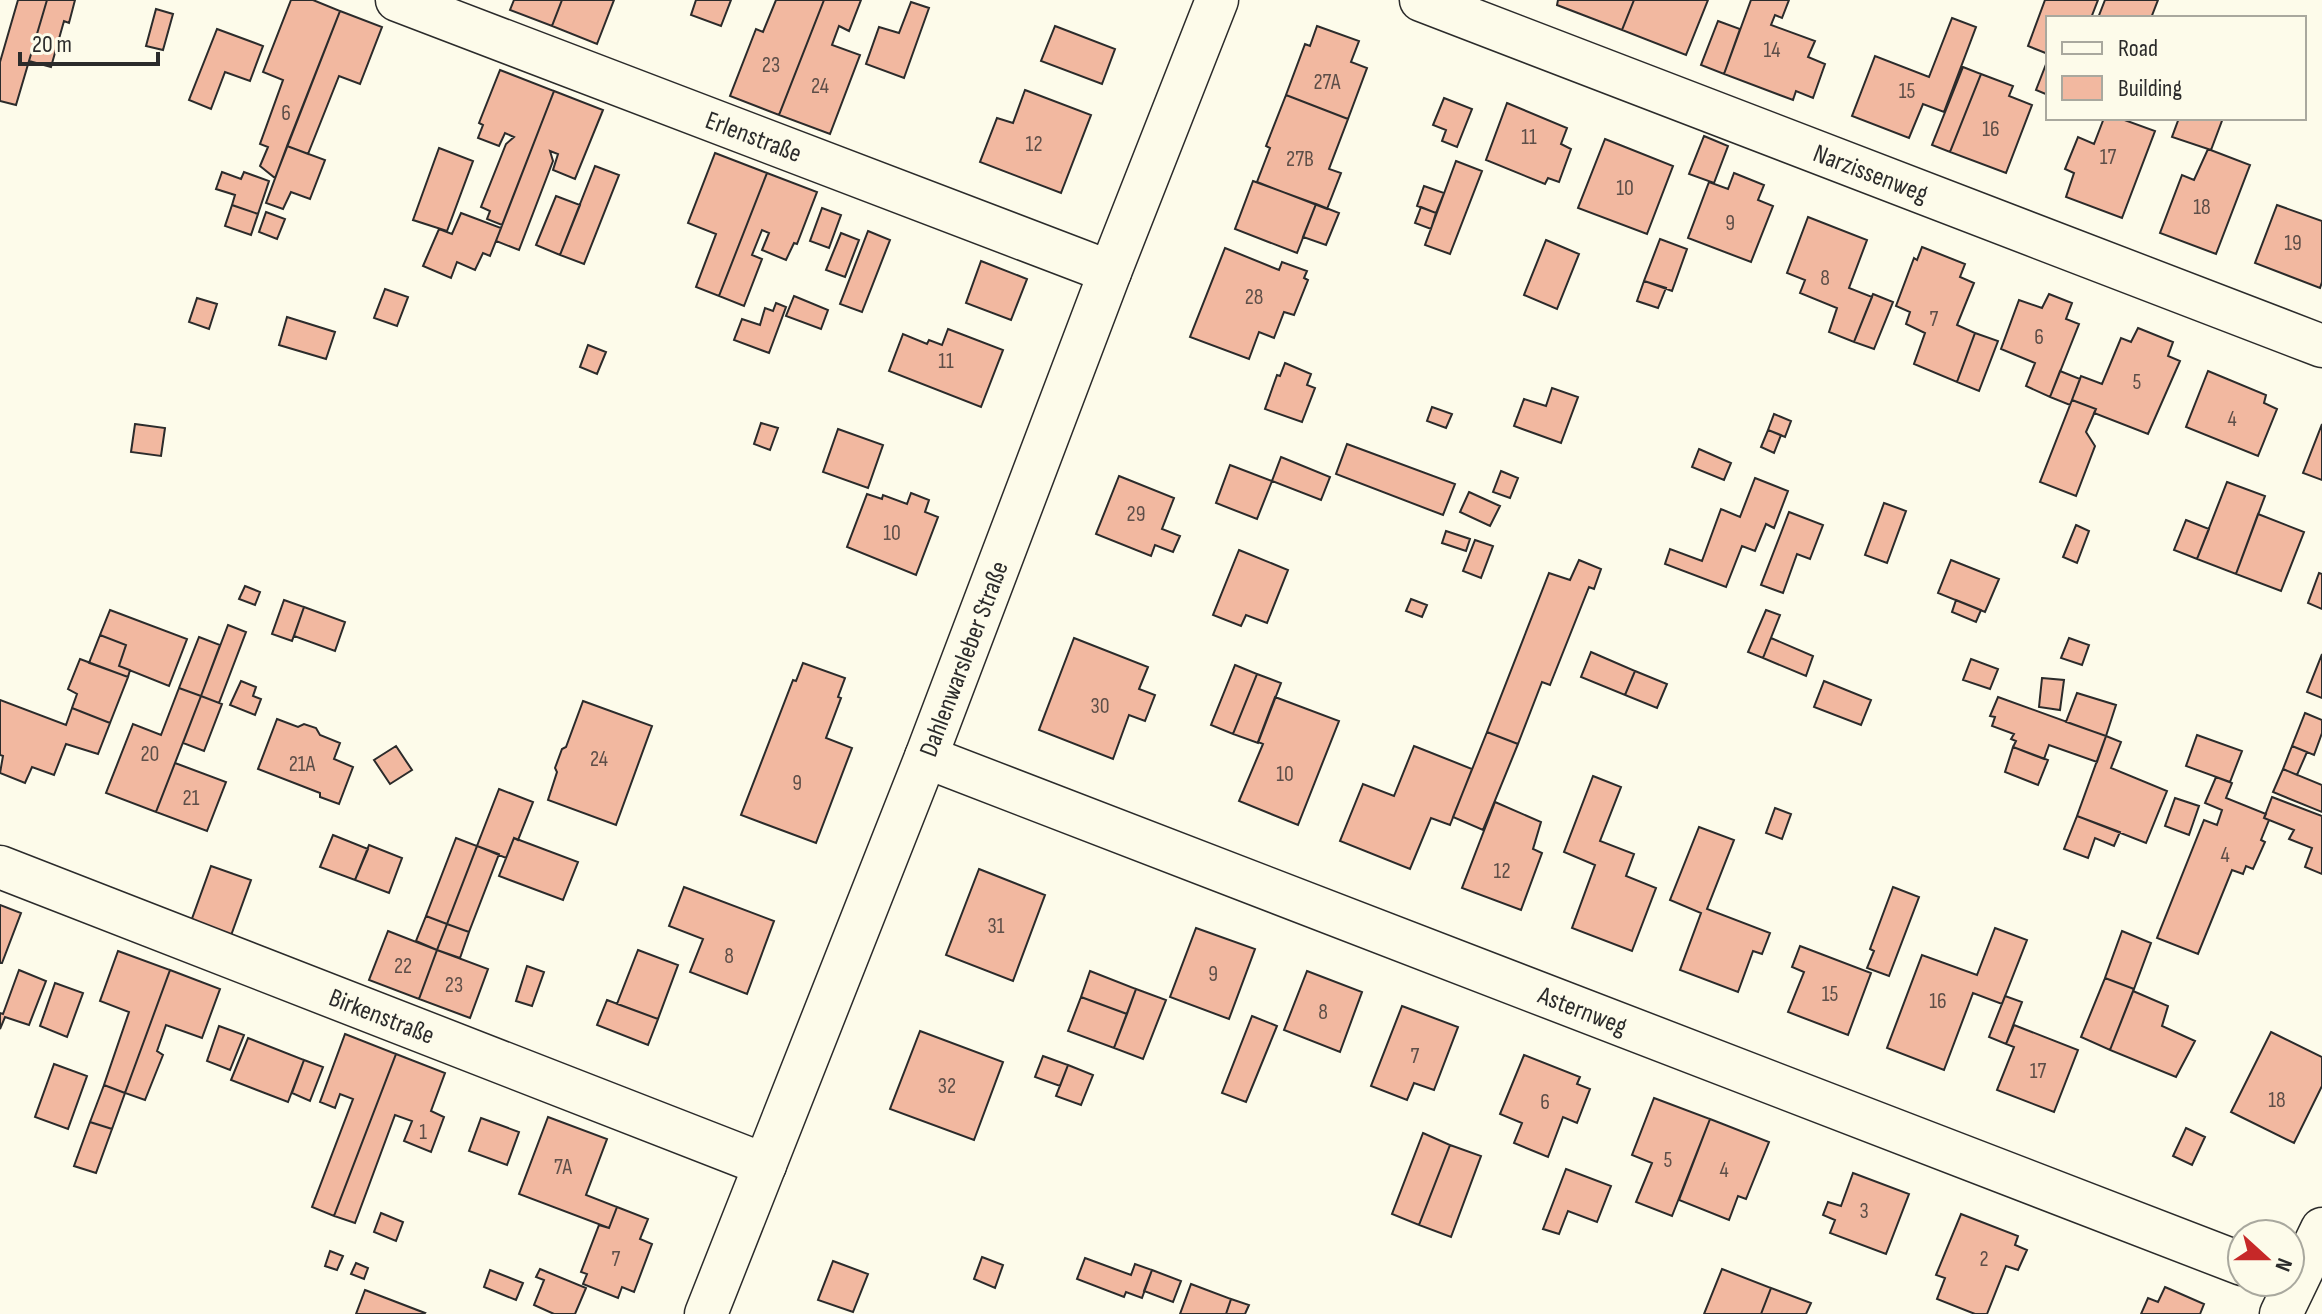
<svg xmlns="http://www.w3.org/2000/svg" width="2322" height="1314" font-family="'Sofia Sans Condensed',sans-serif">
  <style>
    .building { fill: #f2b8a0; stroke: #2b2b2b; stroke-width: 2 }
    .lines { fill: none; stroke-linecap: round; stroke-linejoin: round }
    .street-casing { stroke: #2b2b2b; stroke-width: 45 }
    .street { stroke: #fdfbea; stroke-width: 42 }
    .labels { text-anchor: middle; stroke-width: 6; stroke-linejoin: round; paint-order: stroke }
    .number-label { font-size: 22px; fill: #5d4e48 }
    .street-label { font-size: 26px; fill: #2b2b2b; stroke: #fdfbea }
  </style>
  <rect width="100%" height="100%" fill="#fdfbea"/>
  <path class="building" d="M18 0H47L16 105 0 101V62Z
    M47 0H75L69 23 64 21 51 67 29 61Z
    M291 0H313L340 11 275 178 260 166 268 147 260 144 283 80 263 72Z
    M514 0H562L552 26 510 10Z
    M562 0H614L597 44 552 26Z
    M696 0H731L721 26 691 15Z
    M776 0H824L779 115 730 96 756 29 763 32Z
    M824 0H861L849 31 839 26 832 45 860 55 830 134 779 115Z
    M1558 0H1634L1622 30 1557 5Z
    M1634 0H1708L1686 55 1622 30Z
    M1751 0H1789L1782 18 1775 15 1771 25 1815 41 1808 57 1825 64 1813 98 1796 91 1793 100 1724 74Z
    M2045 0H2098L2091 18H2048V54L2028 46Z
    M2105 0H2158L2151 18H2098Z
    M911 2 929 8 904 78 866 64 879 27 899 33Z
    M156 9 173 14 163 50 146 46Z
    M340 11 382 27 360 84 339 76 308 154 287 146Z
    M1952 18 1976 27 1944 112 1923 104 1909 138 1852 116 1875 56 1929 77Z
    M1718 21 1740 29 1724 74 1701 65Z
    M1055 26 1115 49 1102 84 1041 61Z
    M1317 26 1359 41 1351 62 1367 68 1348 119 1286 95 1305 44 1310 46Z
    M217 29 263 46 250 81 225 72 211 109 189 100Z
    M2048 59V95L2036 90Z
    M1963 67 1981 74 1950 152 1932 145Z
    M500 70 554 91 502 225 487 219 490 211 481 207 506 144 514 137 505 133 499 146 478 138 483 125 479 123Z
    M1981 74 2013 86 2009 96 2032 105 2006 173 1950 152Z
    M1025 90 1091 115 1061 193 980 162 997 118 1013 123Z
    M554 91 603 110 575 179 553 170 558 154 550 151 553 161 519 250 496 241Z
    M1286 95 1348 119 1329 169 1341 173 1327 209 1257 182 1270 148 1266 146Z
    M1444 98 1472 109 1457 147 1442 141 1446 130 1433 125Z
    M1507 103 1567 128 1561 144 1571 149 1559 182 1548 178 1545 184 1486 160Z
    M2104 118H2119L2155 131 2122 218 2066 197 2074 173 2065 169 2078 137 2094 144Z
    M2179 118H2223L2211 150 2172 137Z
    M1704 136 1728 146 1714 183 1689 174Z
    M1605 139 1673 166 1647 234 1578 208Z
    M287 146 325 160 310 199 291 192 283 209 266 203Z
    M439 148 473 161 447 231 413 220Z
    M2208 149 2250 165 2216 254 2160 233 2182 175 2194 180Z
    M715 153 767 173 719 296 696 287 716 234 688 223Z
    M1456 161 1482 171 1450 254 1425 245Z
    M595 166 619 175 584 264 560 255Z
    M222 172 241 179 244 172 269 181 258 214 232 205 235 195 216 189Z
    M767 173 817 192 797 244 794 243 786 260 762 250 769 233 762 230 752 255 762 259 744 306 719 296Z
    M1734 173 1764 185 1758 200 1773 206 1751 262 1688 238 1709 182 1728 189Z
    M1253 181 1316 204 1297 253 1235 229Z
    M1424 186 1444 193 1436 213 1417 206Z
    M556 196 580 205 560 255 536 245Z
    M1316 204 1339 213 1326 245 1303 237Z
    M232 205 258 214 251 235 225 226Z
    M2277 205 2322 221V282L2320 288 2255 263Z
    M1421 207 1436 213 1431 229 1415 223Z
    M822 208 841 215 829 248 810 241Z
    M266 212 285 219 277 239 259 232Z
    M461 213 501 228 490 256 483 253 475 270 457 262 451 278 423 266 439 229 452 234Z
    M1808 217 1867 240 1849 288 1872 297 1854 342 1829 332 1837 308 1800 293 1805 280 1787 273Z
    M868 231 890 240 862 312 840 304Z
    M841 233 859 240 845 277 826 270Z
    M1660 239 1687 249 1672 291 1644 281Z
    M1546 240 1579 254 1557 309 1524 295Z
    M1922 247 1965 264 1960 277 1974 283 1957 325 1975 333 1957 382 1914 364 1925 333 1906 324 1910 312 1896 306 1914 258 1917 260Z
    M1225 248 1279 270 1282 262 1307 271 1304 278 1308 280 1294 315 1284 312 1274 338 1259 332 1249 359 1190 337Z
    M981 261 1027 279 1011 320 966 303Z
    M1644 281 1666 288 1658 308 1637 301Z
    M385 289 408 297 397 326 374 318Z
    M1873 294 1893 302 1874 349 1854 342Z
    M2049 294 2072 303 2066 319 2079 324 2050 397 2026 386 2035 363 2001 349 2019 300 2042 308Z
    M794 296 828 310 821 329 786 316Z
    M197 298 217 304 209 329 189 322Z
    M776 303 786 307 769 353 734 340 742 319 760 325 765 308 773 311Z
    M287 317 335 332 326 359 279 345Z
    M2138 328 2173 342 2168 356 2180 361 2148 434 2094 413 2096 409 2072 400 2081 376 2102 384 2121 338 2131 342Z
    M948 329 1003 350 981 407 889 371 903 334 927 344 929 340 942 345Z
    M1975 333 1998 341 1979 391 1957 382Z
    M588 345 606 352 597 374 580 367Z
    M1285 363 1311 374 1307 385 1315 388 1302 422 1265 409 1277 375 1280 376Z
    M2060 371 2080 379 2070 405 2050 397Z
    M2208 371 2266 395 2264 403 2277 409 2258 456 2186 427Z
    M1552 388 1578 397 1561 443 1514 426 1524 399 1546 406Z
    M2072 400 2096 409 2086 432 2095 446 2076 496 2040 482Z
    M1432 407 1452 414 1446 428 1427 421Z
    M1774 414 1791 421 1785 437 1768 430Z
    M761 423 778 428 770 450 754 444Z
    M135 424 165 428 161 456 131 452Z
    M2322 424V480L2303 473Z
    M838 429 883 445 868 488 823 472Z
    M1768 430 1781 435 1774 453 1761 447Z
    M1347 444 1455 484 1443 515 1336 474Z
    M1699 449 1731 463 1724 480 1692 467Z
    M1281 457 1330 477 1321 500 1272 481Z
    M1230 465 1272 481 1257 519 1216 503Z
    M1501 471 1518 478 1510 498 1493 492Z
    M1119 476 1174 498 1162 529 1180 536 1173 552 1155 545 1151 556 1096 534Z
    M1755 478 1788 491 1774 528 1766 524 1755 551 1742 546 1726 587 1665 564 1670 549 1702 561 1721 509 1740 517Z
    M2227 482 2265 496 2236 574 2197 559Z
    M1469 492 1500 506 1490 526 1460 512Z
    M911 493 929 500 925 512 938 517 916 575 847 547 867 494 882 499 883 495 907 504Z
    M1884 503 1906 511 1887 563 1865 555Z
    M1789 512 1823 525 1810 559 1797 554 1783 593 1761 585Z
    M2258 514 2304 532 2281 591 2236 574Z
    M2186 520 2209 529 2197 559 2174 550Z
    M2076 525 2089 531 2077 563 2063 557Z
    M1446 531 1470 539 1466 551 1442 543Z
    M1475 540 1493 546 1481 578 1463 571Z
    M1239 550 1288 570 1267 623 1246 615 1241 626 1213 615Z
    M1579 560 1601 569 1594 589 1589 587 1550 685 1542 682 1518 744 1487 732 1549 573 1570 580Z
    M1951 560 1999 579 1985 612 1938 593Z
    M2319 573 2322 574V609L2308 603Z
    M245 586 260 592 255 605 239 599Z
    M1411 599 1427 605 1422 617 1406 611Z
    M284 600 304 607 292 641 272 634Z
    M1956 600 1981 610 1976 622 1952 612Z
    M304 607 345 622 335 651 294 636Z
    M110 610 187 639 169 686 119 666 126 645 100 635Z
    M1766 610 1780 615 1763 658 1748 652Z
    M228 625 246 632 219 703 201 696Z
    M100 635 126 645 119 666 130 670 128 677 89 663Z
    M199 637 220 645 201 696 179 688Z
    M1074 638 1148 667 1139 689 1155 695 1145 721 1129 715 1113 759 1039 730Z
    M1771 638 1813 656 1806 676 1763 658Z
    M2069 638 2089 645 2082 665 2061 658Z
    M1591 652 1635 671 1625 695 1581 677Z
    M2322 654V698L2307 692Z
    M80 659 128 677 110 723 72 708 77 694 68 689Z
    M1971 659 1998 669 1990 689 1963 680Z
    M803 663 845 678 838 697 841 698 826 738 852 748 816 843 741 815 793 680 796 681Z
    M1235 665 1257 674 1233 734 1211 725Z
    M1635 671 1667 684 1657 708 1625 695Z
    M1257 674 1281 683 1258 743 1233 734Z
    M2042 678 2064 680 2060 710 2039 707Z
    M241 681 256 687 253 696 261 699 255 715 230 705Z
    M1824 681 1871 700 1861 725 1814 707Z
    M179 688 201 696 156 812 106 793 133 724 161 735Z
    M2077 693 2116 705 2106 736 2066 722Z
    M201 696 222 704 204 751 183 743Z
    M1275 697 1339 721 1298 825 1239 801 1263 744 1258 742Z
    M1998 697 2106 736 2097 762 2049 745 2044 759 2013 747 2016 741 2011 739 2014 734 1992 726 1995 717 1990 716Z
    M0 700 66 725 72 708 110 723 98 754 66 744 54 775 32 767 25 783 0 773 3 756 0 755Z
    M583 701 652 726 616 825 548 800 557 772 555 768 562 749 566 747Z
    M2305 713 2322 720V733L2314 755 2292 746Z
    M277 719 298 727 304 724 316 728 320 735 340 743 334 759 353 767 339 804 320 797V793L258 769Z
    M1487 732 1518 744 1483 830 1453 817Z
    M2197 735 2242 751 2230 782 2186 766Z
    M2106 736 2121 742 2111 768 2167 791 2146 843 2077 816Z
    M396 746 412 770 390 784 374 760Z
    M1414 746 1472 769 1450 825 1431 818 1410 869 1340 841 1363 784 1394 796Z
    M2292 746 2307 752 2297 775 2283 769Z
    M2013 747 2048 760 2038 785 2005 772Z
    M175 763 226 782 207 831 156 812Z
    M2283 769 2322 785V812L2273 792Z
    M1593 776 1621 787 1600 841 1634 854 1626 876 1656 888 1632 951 1572 928 1595 865 1564 852Z
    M2216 777 2232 783 2226 798 2266 814 2264 818 2269 820 2261 840 2265 842 2253 869 2246 866 2243 874 2232 870 2198 954 2157 938 2204 820 2217 825 2222 810 2205 803Z
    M499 789 533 802 518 840 514 838 506 858 477 846Z
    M2272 797 2322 816V874L2305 867 2312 848 2289 839 2294 830 2264 818Z
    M2175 798 2199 806 2189 835 2165 826Z
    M1495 802 1541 822 1533 849 1542 853 1521 910 1462 888Z
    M1775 808 1791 814 1782 839 1766 833Z
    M2077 816 2120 832 2114 846 2095 838 2088 858 2064 849Z
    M1699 827 1734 840 1707 909 1770 933 1762 954 1753 951 1738 992 1680 970 1701 913 1670 900Z
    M333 835 368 849 355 880 320 867Z
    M456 838 477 846 447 924 426 916Z
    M514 838 578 862 563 900 499 876Z
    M369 845 402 858 389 893 355 880Z
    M477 846 499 854 469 932 447 924Z
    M211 866 251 880 229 941 189 927Z
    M979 869 1045 895 1013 981 946 955Z
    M684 887 774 921 747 994 690 972 703 939 669 926Z
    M1893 887 1919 897 1889 976 1867 968 1874 951 1870 949Z
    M0 905 21 913 2 963H0Z
    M426 916 447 924 437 950 416 941Z
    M447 924 469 932 460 958 437 950Z
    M1196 928 1255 949 1229 1019 1170 997Z
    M1995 928 2027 940 2002 1004 1973 993 1944 1070 1887 1048 1922 955 1977 975Z
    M388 931 437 950 419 999 369 980Z
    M2122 931 2151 943 2134 989 2105 978Z
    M1800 946 1871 973 1848 1035 1788 1012 1804 972 1792 967Z
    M437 950 488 969 470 1018 419 999Z
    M638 950 678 965 658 1019 617 1004Z
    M118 951 170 970 125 1093 104 1085 129 1012 100 1001Z
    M527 966 544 972 532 1006 516 1001Z
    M19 970 46 981 29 1025 5 1017 0 1029V1013L3 1014Z
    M170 970 220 989 202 1038 166 1025 157 1051 163 1055 145 1100 125 1093Z
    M1090 971 1136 989 1127 1014 1081 997Z
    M1307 971 1362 992 1340 1052 1284 1030Z
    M2105 978 2134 989 2110 1050 2081 1037Z
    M55 983 83 993 67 1037 40 1026Z
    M1136 989 1166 1000 1143 1059 1114 1048Z
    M2133 991 2168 1006 2162 1026 2195 1041 2176 1077 2110 1050Z
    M2005 996 2022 1002 2006 1044 1989 1037Z
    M1081 997 1127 1014 1114 1048 1068 1031Z
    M607 1000 658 1019 648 1045 597 1025Z
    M1402 1006 1458 1027 1434 1090 1414 1083 1407 1100 1371 1086Z
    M1252 1016 1277 1026 1246 1102 1222 1093Z
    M2014 1025 2078 1050 2054 1112 1997 1090 2014 1047 2006 1044Z
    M219 1026 244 1035 230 1070 207 1061Z
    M920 1031 1003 1062 974 1140 890 1109Z
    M2271 1032 2322 1057V1086L2294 1143 2231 1112Z
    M345 1034 396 1054 334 1216 312 1207 353 1099 340 1094 335 1108 320 1102Z
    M248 1038 304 1060 288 1102 231 1080Z
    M396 1054 445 1073 431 1111 444 1117 431 1152 404 1141 412 1121 395 1115 355 1223 334 1216Z
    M1524 1055 1580 1077 1577 1084 1590 1089 1577 1123 1563 1117 1548 1157 1514 1143 1522 1123 1500 1114Z
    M1043 1056 1068 1065 1060 1086 1035 1077Z
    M304 1060 323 1067 310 1101 292 1093Z
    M54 1064 87 1076 68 1129 35 1117Z
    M1068 1065 1093 1075 1081 1105 1056 1096Z
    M104 1085 125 1093 112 1129 90 1122Z
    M1654 1098 1710 1119 1672 1216 1636 1202 1652 1163 1632 1155Z
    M548 1117 607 1139 586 1195 617 1207 609 1228 519 1194Z
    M481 1118 519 1132 507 1165 469 1151Z
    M1710 1119 1769 1142 1746 1199 1738 1196 1729 1220 1679 1200Z
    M90 1122 112 1129 96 1173 74 1166Z
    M2186 1128 2205 1137 2192 1165 2173 1156Z
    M1423 1133 1450 1145 1419 1225 1392 1214Z
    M1450 1145 1481 1156 1451 1237 1419 1225Z
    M1566 1169 1611 1186 1597 1222 1568 1211 1559 1234 1543 1229Z
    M1853 1173 1909 1194 1886 1254 1830 1233 1835 1220 1823 1215 1828 1202 1841 1206Z
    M617 1207 648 1219 640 1239 652 1244 634 1292 622 1287 618 1298 583 1284 587 1274 581 1272 599 1225 609 1228Z
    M381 1213 403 1222 396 1241 374 1232Z
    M1961 1214 2018 1236 2015 1245 2027 1250 2018 1270 2006 1266 1987 1314H1975L1937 1299 1945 1278 1936 1275Z
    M330 1251 343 1256 337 1270 325 1266Z
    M982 1257 1003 1265 995 1288 974 1279Z
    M1085 1258 1131 1275 1135 1264 1152 1270 1142 1298 1126 1292 1124 1297 1077 1279Z
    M833 1261 868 1274 853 1312 818 1300Z
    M356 1263 368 1268 364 1279 351 1274Z
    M540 1269 586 1288 575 1314H554L534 1305 544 1280 536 1277Z
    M1722 1269 1771 1288 1761 1314H1704Z
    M490 1270 523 1283 516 1300 484 1287Z
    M1152 1270 1181 1281 1173 1302 1144 1291Z
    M1191 1284 1231 1299 1226 1314H1180Z
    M2165 1287 2204 1304 2200 1314H2141L2148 1298 2158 1302Z
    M1771 1288 1811 1303 1806 1314H1761Z
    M365 1290 425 1313 424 1314H356Z
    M1231 1299 1249 1305 1245 1314H1226Z"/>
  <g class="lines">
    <defs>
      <g id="street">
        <path id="s1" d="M397 0 1110 272"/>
        <path id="s2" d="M1421 0 2322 346"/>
        <path id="s3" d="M926 757 2242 1264"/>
        <path id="s4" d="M0 867 765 1165"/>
        <path id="s5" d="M706 1314 926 757 1110 272 1217 0"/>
        <path d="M2281 1314 2322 1229"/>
      </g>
    </defs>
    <use href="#street" class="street-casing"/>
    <use href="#street" class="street"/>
  </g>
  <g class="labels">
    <g class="number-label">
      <text x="1772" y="57">14</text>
      <text x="771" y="72">23</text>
      <text x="1327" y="89">27A</text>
      <text x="820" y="93">24</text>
      <text x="1907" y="98">15</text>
      <text x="286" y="120">6</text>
      <text x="1991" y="136">16</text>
      <text x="1529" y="144">11</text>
      <text x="1034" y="151">12</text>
      <text x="2108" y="164">17</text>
      <text x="1300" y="166">27B</text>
      <text x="1625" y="195">10</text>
      <text x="2202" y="214">18</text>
      <text x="1730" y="230">9</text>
      <text x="2293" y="250">19</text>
      <text x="1825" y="285">8</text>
      <text x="1254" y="304">28</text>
      <text x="1934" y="326">7</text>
      <text x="2039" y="344">6</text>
      <text x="946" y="368">11</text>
      <text x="2137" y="389">5</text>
      <text x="2232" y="426">4</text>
      <text x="1136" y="521">29</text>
      <text x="892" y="540">10</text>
      <text x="1100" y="713">30</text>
      <text x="150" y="761">20</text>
      <text x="599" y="766">24</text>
      <text x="302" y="771">21A</text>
      <text x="1285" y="781">10</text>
      <text x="797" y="790">9</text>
      <text x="191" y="805">21</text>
      <text x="2225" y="862">4</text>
      <text x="1502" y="878">12</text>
      <text x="996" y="933">31</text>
      <text x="729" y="963">8</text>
      <text x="403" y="973">22</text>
      <text x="1213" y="981">9</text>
      <text x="454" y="992">23</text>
      <text x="1830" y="1001">15</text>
      <text x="1938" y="1008">16</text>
      <text x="1323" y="1019">8</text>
      <text x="1415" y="1063">7</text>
      <text x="2038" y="1078">17</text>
      <text x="947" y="1093">32</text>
      <text x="2277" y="1107">18</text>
      <text x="1545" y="1109">6</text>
      <text x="423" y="1139">1</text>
      <text x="1668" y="1167">5</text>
      <text x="563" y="1174">7A</text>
      <text x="1724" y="1177">4</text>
      <text x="1864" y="1218">3</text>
      <text x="616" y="1266">7</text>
      <text x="1984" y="1266">2</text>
    </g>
    <g class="street-label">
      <text dy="9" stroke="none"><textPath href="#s1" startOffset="382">Erlenstraße</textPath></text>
      <text dy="9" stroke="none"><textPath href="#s2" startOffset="482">Narzissenweg</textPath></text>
      <text dy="9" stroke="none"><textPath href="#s5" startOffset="704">Dahlenwarsleber Straße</textPath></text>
      <text dy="9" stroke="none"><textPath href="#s3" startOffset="704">Asternweg</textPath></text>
      <text dy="9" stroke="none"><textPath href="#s4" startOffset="410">Birkenstraße</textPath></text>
    </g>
  </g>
  <rect x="2046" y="16" width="260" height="104" fill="#fdfbea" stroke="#a9a89e" stroke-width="2"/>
  <rect x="2062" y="42" width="40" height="12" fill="#fdfbea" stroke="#a9a89e" stroke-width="2"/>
  <text x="2118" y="56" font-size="24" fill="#2b2b2b">Road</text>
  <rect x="2062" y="76" width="40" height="24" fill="#f2b8a0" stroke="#a9a89e" stroke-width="2"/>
  <text x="2118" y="96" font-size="24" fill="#2b2b2b">Building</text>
  <g transform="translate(2266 1258) rotate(111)"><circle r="38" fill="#fdfbea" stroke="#a9a89e" stroke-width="2"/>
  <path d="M0-6L14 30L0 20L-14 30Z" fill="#c62828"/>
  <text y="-12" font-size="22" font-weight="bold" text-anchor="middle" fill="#2b2b2b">N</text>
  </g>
  <path d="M20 52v12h138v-12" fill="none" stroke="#2b2b2b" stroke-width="4"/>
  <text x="32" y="52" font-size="24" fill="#2b2b2b" stroke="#fdfbea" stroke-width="6" paint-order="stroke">20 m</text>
</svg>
